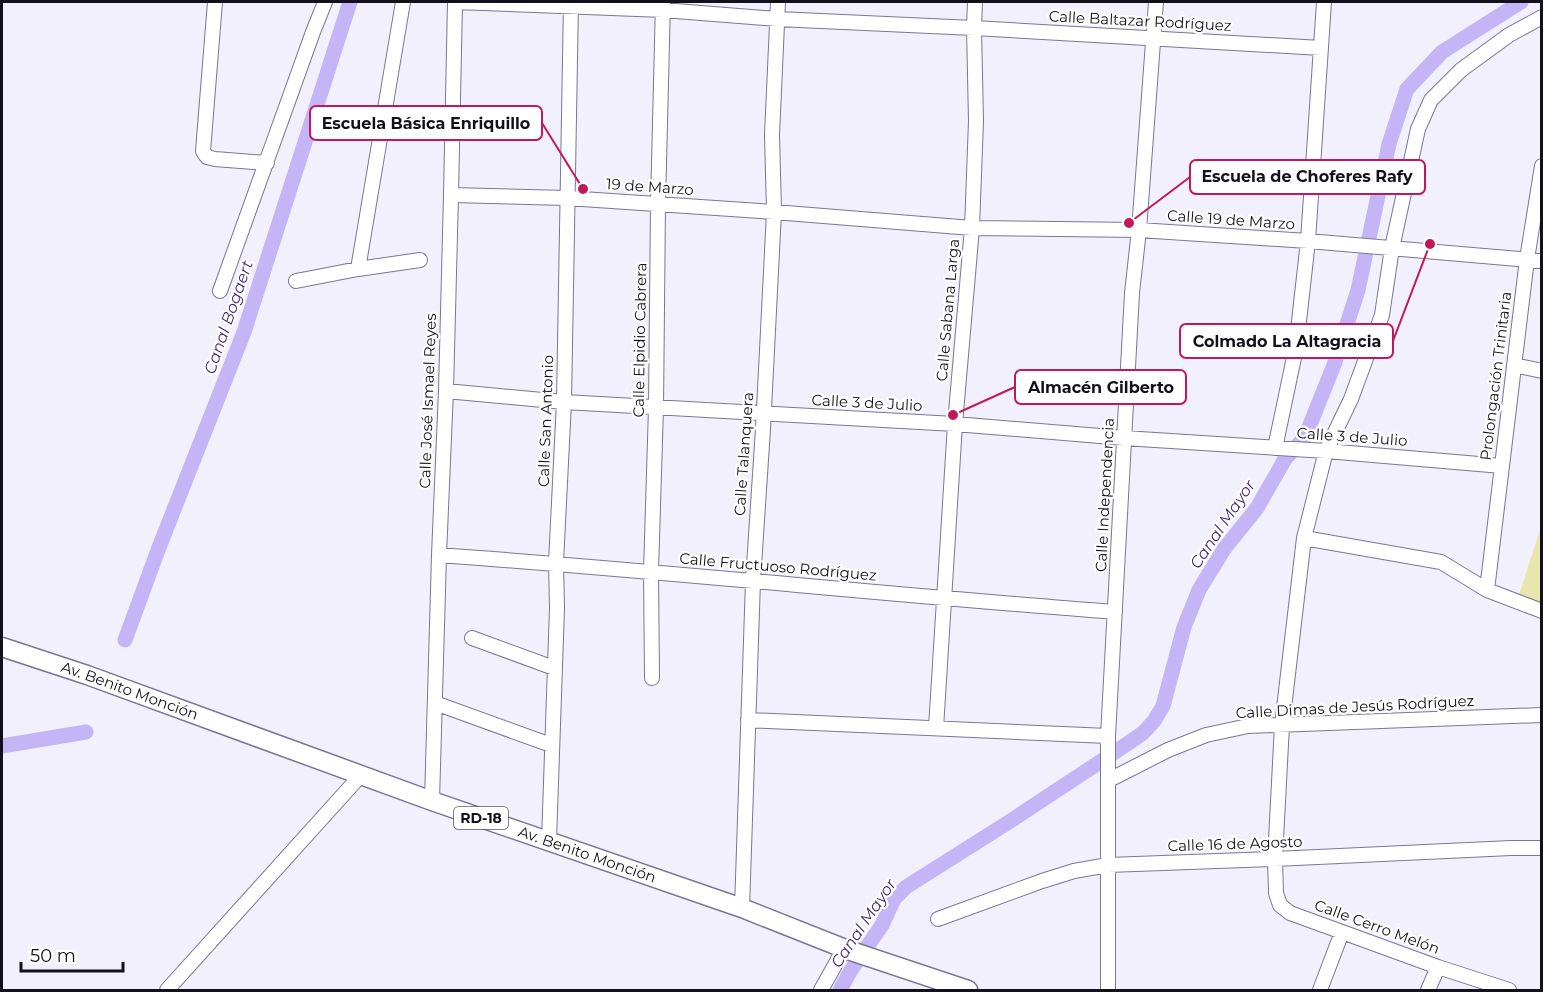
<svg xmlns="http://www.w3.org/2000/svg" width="1543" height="992" font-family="Montserrat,sans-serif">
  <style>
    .green { fill: #e8e6ac }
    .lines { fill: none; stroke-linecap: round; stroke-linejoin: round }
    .canal { stroke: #c3b5f6; stroke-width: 15 }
    .minor-casing { stroke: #7c7693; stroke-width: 16 }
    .major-casing { stroke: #7c7693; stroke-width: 21 }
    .minor { stroke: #fff; stroke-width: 14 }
    .major { stroke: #fff; stroke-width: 18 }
    .labels { text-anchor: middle; stroke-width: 4.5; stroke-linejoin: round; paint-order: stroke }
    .shield { fill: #fff; stroke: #5a585f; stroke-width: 1.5 }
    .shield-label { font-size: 14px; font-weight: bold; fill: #13101b }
    .street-label { font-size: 15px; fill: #13101b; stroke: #fff }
    .water-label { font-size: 16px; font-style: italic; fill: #432b76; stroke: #fff }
    .leader { fill: none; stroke: #c2185b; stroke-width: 2 }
    .callout-dot { fill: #c2185b; stroke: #fff; stroke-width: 2 }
    .callout { fill: #fff; stroke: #c2185b; stroke-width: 2 }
    .callout-label { font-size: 16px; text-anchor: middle; font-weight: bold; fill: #13101b }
  </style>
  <rect width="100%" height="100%" fill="#f2f0fd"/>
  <path class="green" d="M1541 527V607L1518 598Z"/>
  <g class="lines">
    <path class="canal" d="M125 640 158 550 244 332 350 2
      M2 746 86 732
      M840 990 851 970 882 925 894 899 906 887 1012 820 1121 748 1143 733 1154 721 1163 706 1184 627 1199 590 1224 549 1257 508 1285 459 1305 437 1334 365 1358 290 1389 144 1407 89 1442 52 1521 2"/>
    <defs>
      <path id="minor" d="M215 2 203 151 207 157 215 159 267 163
        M455 2 663 10 777 19 974 28 1321 48
        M451 195 567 198 774 212 972 228 1139 230 1308 241 1542 261
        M358 269 403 2
        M296 281 358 269 420 260
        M220 291 313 32 325 2
        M1514 365 1542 371
        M446 391 564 402 955 424 1124 438 1326 451 1502 466
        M1275 448 1296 348 1308 241 1324 2
        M1304 538 1441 562 1487 590 1542 611
        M439 555C664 571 889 595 1115 612
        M1487 590 1527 259 1542 166
        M472 638 554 668
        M652 678 651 572 656 408 658 204 663 2
        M435 703 551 745
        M748 720 1108 736
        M936 728 955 424 972 228 976 121 974 28 975 2
        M1109 780 1168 750 1206 735 1248 726 1542 715
        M432 801 439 555 446 391 451 195 455 2
        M549 841 557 608 556 563 564 402 571 2
        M742 908 753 581 763 429 774 212 772 135 778 2
        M938 919 1042 881 1074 871 1108 865 1275 859 1511 848H1542
        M167 990 361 775
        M821 990 844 949
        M1108 990V736L1132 293 1139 230 1156 2
        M1320 990 1342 932
        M1428 990 1438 967
        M1509 990 1438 967 1290 913 1280 905 1276 893 1275 859 1282 725 1304 538 1326 451 1351 399 1382 315 1392 248 1418 129 1431 100 1461 70 1509 35 1542 17"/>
      <g id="major">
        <path id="s1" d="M2 647 87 675 432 801 742 908 848 950 968 990"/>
      </g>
    </defs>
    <use href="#minor" class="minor-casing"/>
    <use href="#major" class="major-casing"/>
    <use href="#minor" class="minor"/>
    <use href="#major" class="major"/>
  </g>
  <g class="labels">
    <rect class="shield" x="454" y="807" width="54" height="22" rx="4.5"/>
    <g class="shield-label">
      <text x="481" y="823">RD-18</text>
    </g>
    <g class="street-label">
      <text transform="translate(1140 21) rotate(3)" y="5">Calle Baltazar Rodríguez</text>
      <text transform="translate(650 187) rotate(4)" y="5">19 de Marzo</text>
      <text transform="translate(1231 220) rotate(4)" y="5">Calle 19 de Marzo</text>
      <text transform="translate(948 310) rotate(-85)" y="5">Calle Sabana Larga</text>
      <text transform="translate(640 340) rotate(-89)" y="5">Calle Elpidio Cabrera</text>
      <text transform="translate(1496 376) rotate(-83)" y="5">Prolongación Trinitaria</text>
      <text transform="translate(428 401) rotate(-88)" y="5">Calle José Ismael Reyes</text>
      <text transform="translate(867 403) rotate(3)" y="5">Calle 3 de Julio</text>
      <text transform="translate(546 421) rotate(-88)" y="5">Calle San Antonio</text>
      <text transform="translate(1352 437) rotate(4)" y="5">Calle 3 de Julio</text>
      <text transform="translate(744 454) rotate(-86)" y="5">Calle Talanquera</text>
      <text transform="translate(1105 495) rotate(-87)" y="5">Calle Independencia</text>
      <text transform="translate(778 567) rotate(5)" y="5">Calle Fructuoso Rodríguez</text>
      <text dy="5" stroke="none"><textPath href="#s1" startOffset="135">Av. Benito Monción</textPath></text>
      <text transform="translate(1355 707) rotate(-3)" y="5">Calle Dimas de Jesús Rodríguez</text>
      <text transform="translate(1235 844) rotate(-2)" y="5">Calle 16 de Agosto</text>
      <text dy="5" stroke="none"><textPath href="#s1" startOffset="621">Av. Benito Monción</textPath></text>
      <text transform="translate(1377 927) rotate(20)" y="5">Calle Cerro Melón</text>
    </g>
    <g class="water-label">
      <text transform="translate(228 317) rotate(-71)" y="6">Canal Bogaert</text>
      <text transform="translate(1222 524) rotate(-56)" y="6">Canal Mayor</text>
      <text transform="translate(863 923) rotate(-56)" y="6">Canal Mayor</text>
    </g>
  </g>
  <path class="leader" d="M583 189L542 123M1129 223L1190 177M1430 244L1393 341M953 415L1015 387"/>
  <g class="callout-dot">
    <circle cx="583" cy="189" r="6"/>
    <circle cx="1129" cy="223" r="6"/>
    <circle cx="1430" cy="244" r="6"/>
    <circle cx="953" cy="415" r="6"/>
  </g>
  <g class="callout">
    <rect x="310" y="106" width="232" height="34" rx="6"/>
    <rect x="1190" y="160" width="235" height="34" rx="6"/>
    <rect x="1180" y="324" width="213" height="34" rx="6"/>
    <rect x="1015" y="370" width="171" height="34" rx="6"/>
  </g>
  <g class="callout-label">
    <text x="426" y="129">Escuela Básica Enriquillo</text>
    <text x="1307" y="182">Escuela de Choferes Rafy</text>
    <text x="1287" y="347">Colmado La Altagracia</text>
    <text x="1101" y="393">Almacén Gilberto</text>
  </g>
  <rect width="1543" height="992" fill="none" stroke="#13101b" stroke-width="6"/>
  <path d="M21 962v9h102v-9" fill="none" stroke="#13101b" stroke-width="3"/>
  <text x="30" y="962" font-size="18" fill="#13101b" stroke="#ffffff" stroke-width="4.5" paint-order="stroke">50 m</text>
</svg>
